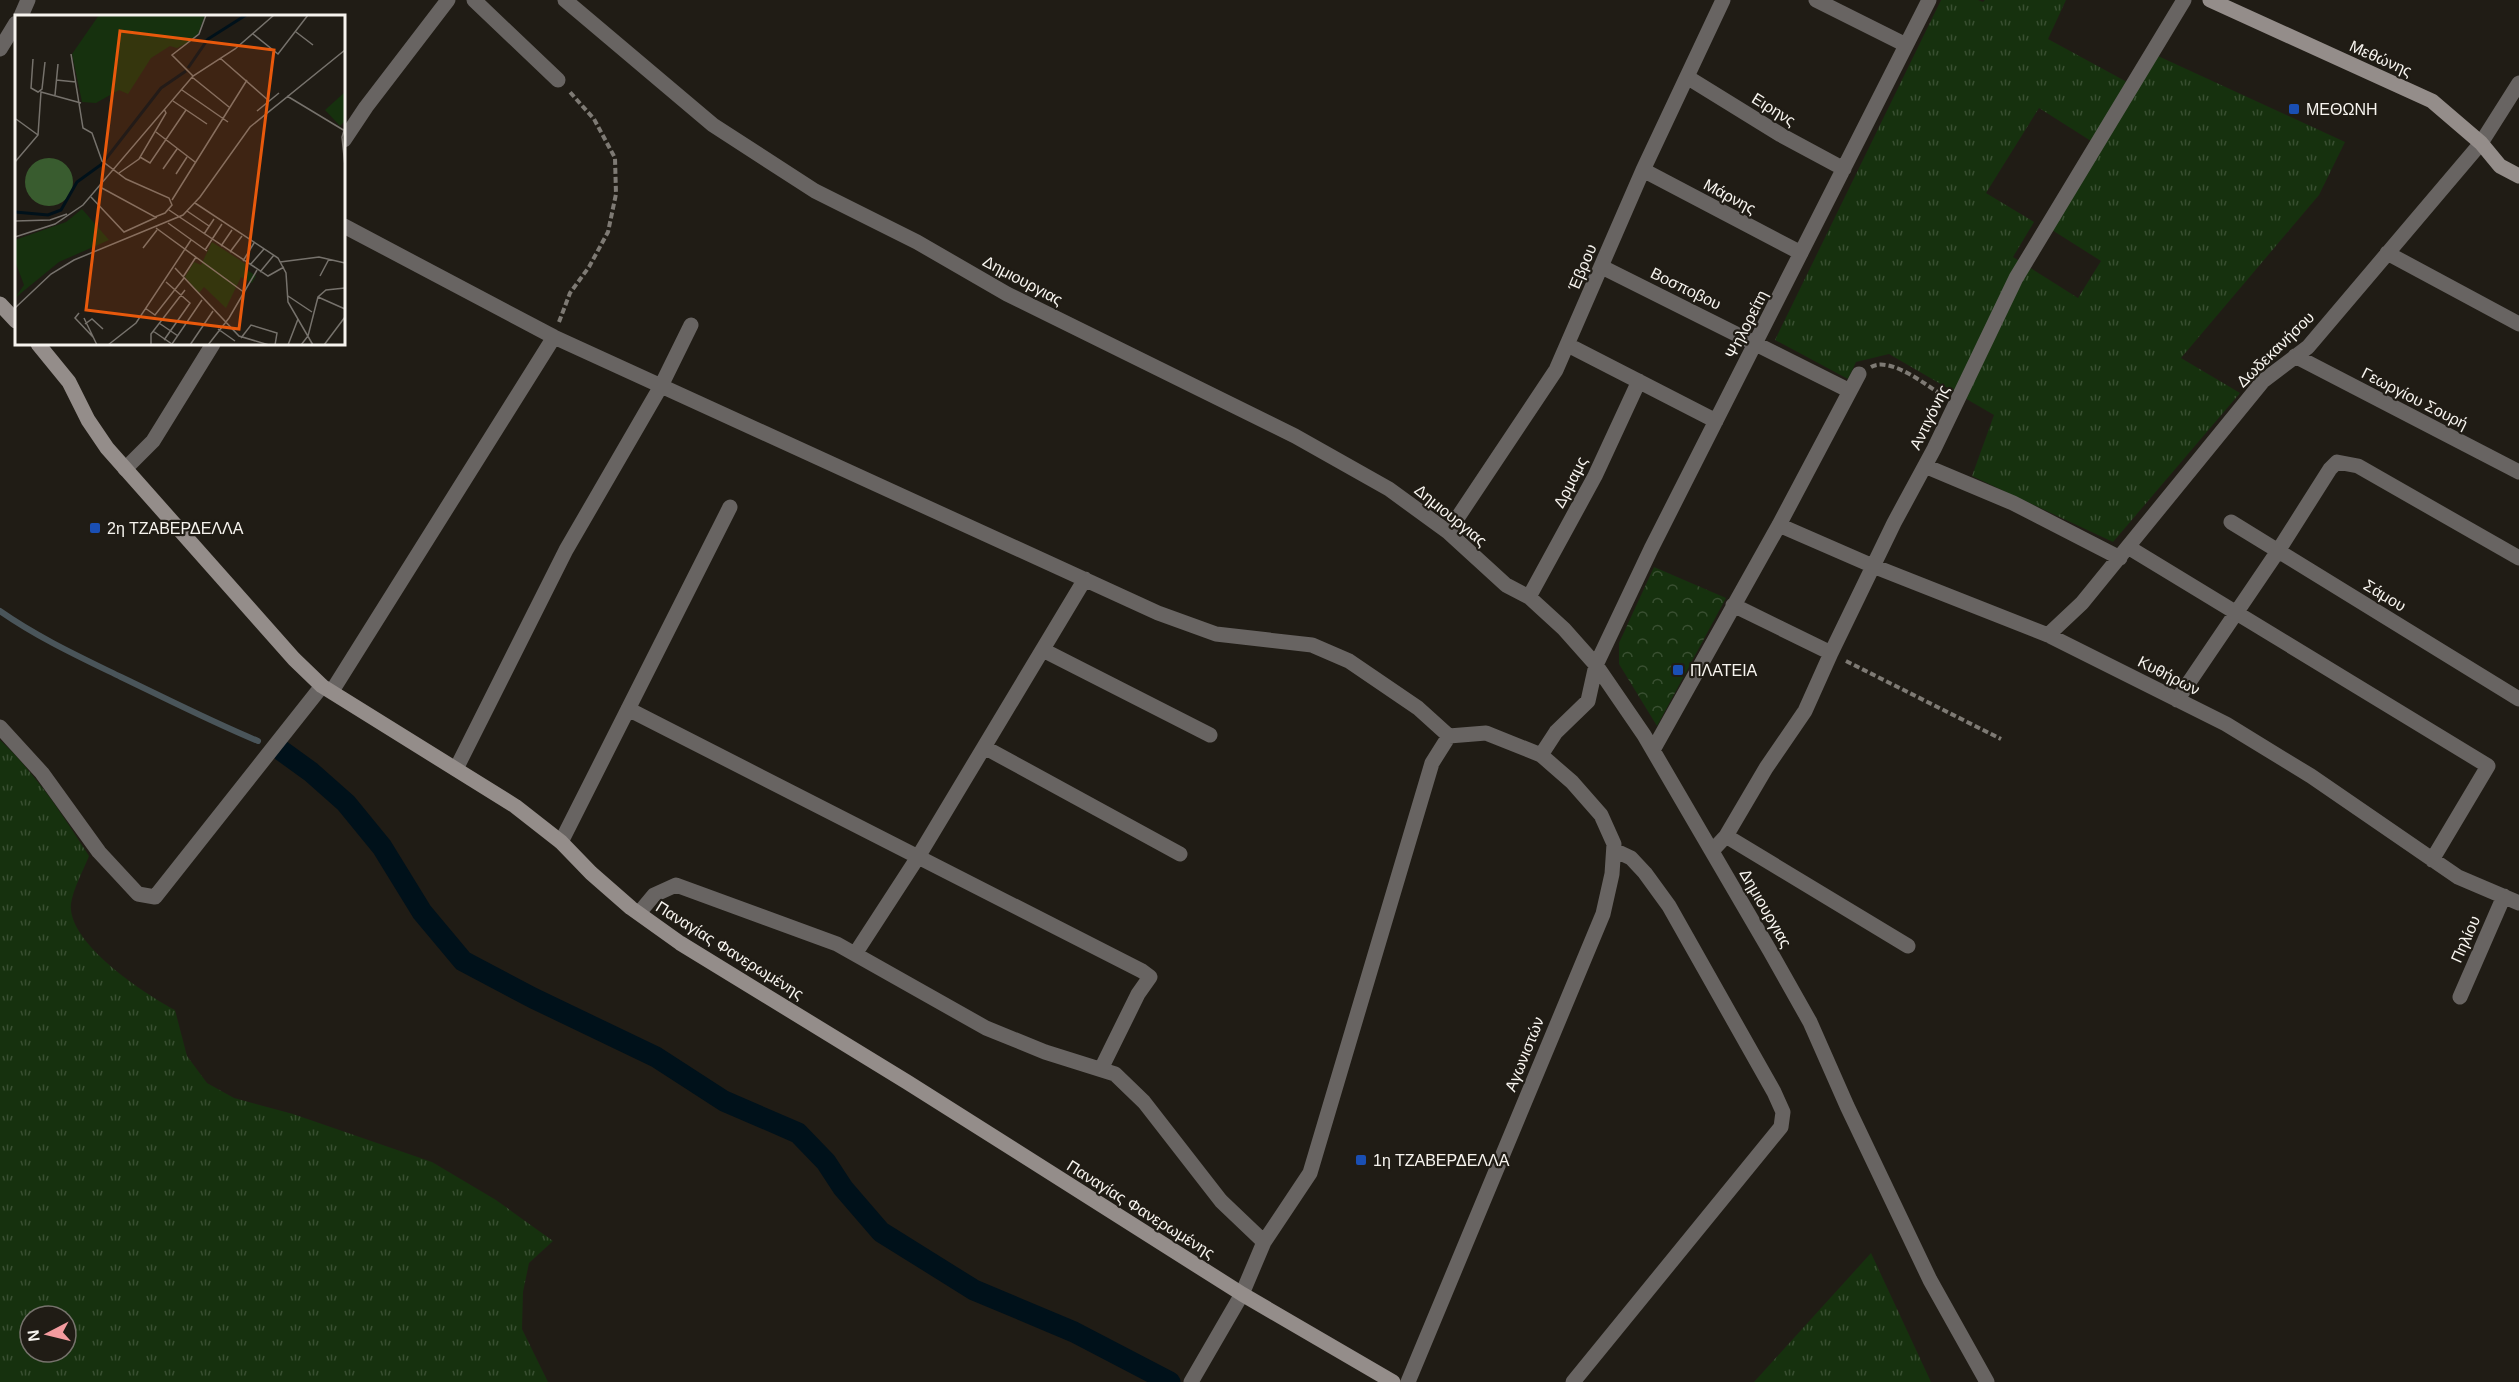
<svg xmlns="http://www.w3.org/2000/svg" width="2519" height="1382" font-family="Arial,sans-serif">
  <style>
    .grass { fill: url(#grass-tufts); fill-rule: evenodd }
    .park { fill: url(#park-crowns) }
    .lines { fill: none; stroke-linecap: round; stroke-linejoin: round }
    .stream { stroke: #4a555a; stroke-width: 6 }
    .canal { stroke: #00111a; stroke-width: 21 }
    .path { stroke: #7e7a74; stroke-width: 4; stroke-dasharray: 6 3; stroke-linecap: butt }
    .street { stroke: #686462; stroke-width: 15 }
    .secondary { stroke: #948d8a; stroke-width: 15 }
    .transit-dot { fill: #1a4fb4; stroke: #201c15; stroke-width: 2 }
    .labels { text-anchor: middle; stroke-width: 4.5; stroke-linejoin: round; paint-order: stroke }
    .street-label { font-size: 16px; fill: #f7f4ef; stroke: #201c15 }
    .poi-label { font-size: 16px; fill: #f7f4ef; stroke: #201c15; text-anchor: start }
    .inset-river { fill: none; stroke: #00111a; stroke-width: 3 }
    .inset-road { fill: none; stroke: #76726c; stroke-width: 1.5 }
    .view { fill: #e8590c; fill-opacity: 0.15; stroke: #e8590c; stroke-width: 3 }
    .inset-edge { fill: none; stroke: #f7f4ef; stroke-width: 3 }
  </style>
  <defs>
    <pattern id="grass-tufts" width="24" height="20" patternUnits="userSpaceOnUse" patternTransform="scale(1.5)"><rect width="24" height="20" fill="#16310e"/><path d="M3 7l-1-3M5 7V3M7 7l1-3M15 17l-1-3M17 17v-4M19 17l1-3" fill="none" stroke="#394f31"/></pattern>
    <pattern id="park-crowns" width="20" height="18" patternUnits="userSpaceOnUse" patternTransform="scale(1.5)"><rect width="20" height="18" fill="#16310e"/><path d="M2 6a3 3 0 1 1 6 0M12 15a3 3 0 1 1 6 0" fill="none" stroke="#394f31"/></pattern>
  </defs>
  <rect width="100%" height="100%" fill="#201c15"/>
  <path class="grass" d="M1941 0H1978L1983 2 1985 0H2066L2048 39 2138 88 2158 56 2345 142 2319 195 2181 358 2240 393 2113 542 1972 476 1994 415 1889 354 1856 362 1848 379 1775 340ZM2039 108 2102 148 2052 230 2101 261 2078 298 2013 257 2034 222 1986 193Z
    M0 740C36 774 62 814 89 856 83 871 73 889 71 904 67 943 145 994 175 1010L187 1056 207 1083 234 1098 293 1114 432 1162 496 1200 553 1241 529 1263 523 1292 522 1329 548 1382H0ZM30 1316H66V1352H30Z
    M1871 1253 1931 1382H1754Z"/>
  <path class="park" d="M1654 567 1726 598 1657 726 1619 664V643Z"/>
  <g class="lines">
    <path class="stream" d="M0 611C37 637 80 657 121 677 167 699 212 722 258 741"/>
    <path class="canal" d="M282 751 311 772 346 803 382 847 422 912 463 961 533 998 656 1057 724 1101 798 1133 826 1162 843 1188 881 1232 974 1290 1074 1332 1170 1382"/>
    <path class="path" d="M559 322 570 293 589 267 608 232 616 194 615 158 594 119 569 91
      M1871 367C1890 356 1926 385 1942 395
      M1846 661 2001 739"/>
    <path class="street" d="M474 0 558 80
      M565 0 713 125 815 191 917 242 1007 294 1295 436 1389 489 1448 532 1506 585 1529 597 1564 629 1596 665 1644 735 1770 951 1810 1022 1847 1106 1930 1280 1987 1382
      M1816 0 1906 45
      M21 16 28 0
      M0 49 16 23
      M1687 77 1781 135 1844 169
      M344 140 366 107 448 0
      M1643 170 1801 253
      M344 226 554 337 1158 613 1216 634 1312 645 1349 661 1418 708 1449 736
      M2387 253 2519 324
      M1602 267 1850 391
      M1568 345 1716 421
      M2295 356 2519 472
      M1925 466 2013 503 2120 558
      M125 469 153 441 213 344
      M2231 522 2519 699
      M1779 525 1873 566 2048 635 2226 724 2311 776 2458 877 2519 903
      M1448 532 1556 370 1643 170 1723 0
      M2128 547 2488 766 2432 860
      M1529 597 1595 476 1639 381
      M1733 605 1831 653
      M2048 635 2082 603 2263 381 2308 347 2481 143 2519 83
      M1043 650 1210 735
      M332 691 554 337
      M2177 700 2278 551 2330 469 2337 462 2358 466 2519 558
      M628 709 1142 971 1150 977 1138 994 1101 1069
      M0 727 42 773 99 852 138 894 155 897 322 686
      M984 747 1180 854
      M1653 750 1779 525 1859 374
      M1541 755 1556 732 1588 701 1596 665 1651 549 1929 0
      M456 769 566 550 661 386 691 325
      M1726 836 1908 946
      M561 842 730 507
      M1712 851 1726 836 1766 768 1805 711 1831 653 1894 523 1934 449 2016 278 2184 0
      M639 913 654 895 676 885 837 944 986 1028 1045 1052 1115 1074 1144 1102 1221 1201 1264 1242
      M855 954 918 857 1085 579
      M2460 997 2504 896
      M1191 1382 1242 1294 1264 1242 1310 1173 1432 763 1449 736 1486 733 1541 755 1572 782 1601 815 1614 844 1612 874 1603 914 1408 1382
      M1573 1382 1781 1127 1783 1112 1774 1092 1669 906 1645 873 1631 858 1614 850"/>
    <path class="secondary" d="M2210 0 2432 101 2481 143 2500 166 2519 176
      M0 304 16 321
      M38 344 69 382 88 420 107 448 294 659 322 686 515 806 561 842 591 873 631 908 680 943 907 1082 1242 1294 1393 1382"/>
  </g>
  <g class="transit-dot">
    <rect x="2288" y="103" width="12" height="12" rx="3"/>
    <rect x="89" y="522" width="12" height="12" rx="3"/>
    <rect x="1672" y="664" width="12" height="12" rx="3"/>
    <rect x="1355" y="1154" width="12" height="12" rx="3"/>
  </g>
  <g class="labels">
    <g class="street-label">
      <text transform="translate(2381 58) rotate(24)" y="6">Μεθώνης</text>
      <text transform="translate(1774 109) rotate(32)" y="6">Ειρηνς</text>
      <text transform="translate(1730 196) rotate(28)" y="6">Μάρνης</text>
      <text transform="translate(1582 267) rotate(-67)" y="6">Έβρου</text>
      <text transform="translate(1023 280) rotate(28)" y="6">Δημιουργιας</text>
      <text transform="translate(1686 288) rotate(26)" y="6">Βοσποβου</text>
      <text transform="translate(1746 324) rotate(-63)" y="6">Ψηλορείτη</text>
      <text transform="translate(2275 349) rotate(-44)" y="6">Δωδεκανήσου</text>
      <text transform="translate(2415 398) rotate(27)" y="6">Γεωργίου Σουρή</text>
      <text transform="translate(1929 417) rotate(-64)" y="6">Αντιγόνης</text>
      <text transform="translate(1570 482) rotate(-63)" y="6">Δρμαμς</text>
      <text transform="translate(1451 515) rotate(39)" y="6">Δημιουργιας</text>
      <text transform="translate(2385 595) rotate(31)" y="6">Σάμου</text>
      <text transform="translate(2169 675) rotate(27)" y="6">Κυθήρων</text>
      <text transform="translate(1766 908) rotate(60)" y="6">Δημιουργιας</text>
      <text transform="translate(2465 939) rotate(-66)" y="6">Πηλίου</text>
      <text transform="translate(730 950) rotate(32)" y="6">Παναγίας Φανερωμένης</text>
      <text transform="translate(1524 1054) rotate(-68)" y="6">Αγωνιστών</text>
      <text transform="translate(1141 1209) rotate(32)" y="6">Παναγίας Φανερωμένης</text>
    </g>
    <g class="poi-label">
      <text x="2306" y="115">ΜΕΘΩΝΗ</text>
      <text x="107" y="534">2η ΤΖΑΒΕΡΔΕΛΛΑ</text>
      <text x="1690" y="676">ΠΛΑΤΕΙΑ</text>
      <text x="1373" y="1166">1η ΤΖΑΒΕΡΔΕΛΛΑ</text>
    </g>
  </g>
  <g transform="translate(15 15)">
    <rect width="330" height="330" fill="#201c15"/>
    <path d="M84 0H190L183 19 174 27 162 33 155 31 136 43 113 79 104 75 81 88 67 87 57 39ZM67 194 94 225 44 247 0 283 9 270 0 246V225L51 207ZM197 227 234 251 232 255 241 261 237 268 226 262 211 293 189 272 184 278 170 262 179 247 186 250Z" fill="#16310e"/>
    <path d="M10 167a24 24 0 1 1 48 0a24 24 0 1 1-48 0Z" fill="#395c2f"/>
    <path d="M330 77V106L325 111 310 95Z" fill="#16310e"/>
    <path class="inset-river" d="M173 53 193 24 231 0M0 197 33 200 46 195 62 167 87 149 146 73 171 56"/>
    <path class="inset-road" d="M281 17 298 30M238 19 263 39 293 0M56 39 68 113 77 118 87 146 111 164 154 183 157 190 150 198 140 202 85 172M205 43 254 86M18 44 16 73 23 77 27 74 30 47M178 61 157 40 184 19 191 0M177 62 214 92M41 65 61 67M167 75 213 107M40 80 43 49M272 81 330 116M158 86 192 109M242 96 264 78M1 104 23 120M330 112 327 122 330 151M141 117 180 147M125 142 135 148 171 95M0 147 23 120 26 77 66 88M148 154 162 134M104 158 124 144 151 98 149 94M161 159 172 142M76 182 109 217 142 202M157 185 232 65M180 188 263 243 271 258 273 287 298 330M154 195 253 261 269 252M172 196 194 211M0 206 35 205 52 199M153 208 192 236M141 213 230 278M189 219 199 204M0 222 40 209 68 190 178 61 220 34 259 0M206 231 217 215M128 233 142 215M190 235 207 209M215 237 227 221M228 246 239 228M265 247 304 242 330 248M235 250 249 234M160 253 224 321 254 330M245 257 259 240M305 261 314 244M168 262 181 242M273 281 297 297M303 282 330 294M0 293 36 259 59 245 168 200 185 182 235 112 330 35M130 293 140 300 169 263M64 298 60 303 78 322M69 303 82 330M144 308 163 321M70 309 77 304 88 314M203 314 220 326M138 316 157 329 187 285M226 323 236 310 262 318 260 330M149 325 175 288 151 267M93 330 121 308 176 225M136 330V319L170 275M175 330 198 296M193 330 214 303 242 255M273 330 283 304M286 330 293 321 303 282 311 275 330 273M309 330 330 302"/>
    <path class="view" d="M105 16 259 35 224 314 71 295Z"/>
    <rect width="330" height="330" class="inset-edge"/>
  </g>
  <g transform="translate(48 1334) rotate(263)"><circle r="28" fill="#201c15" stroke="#76726c" stroke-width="1.5"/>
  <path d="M0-4.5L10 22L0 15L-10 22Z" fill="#f49b9f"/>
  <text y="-9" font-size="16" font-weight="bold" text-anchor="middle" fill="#f7f4ef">N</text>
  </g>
</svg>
